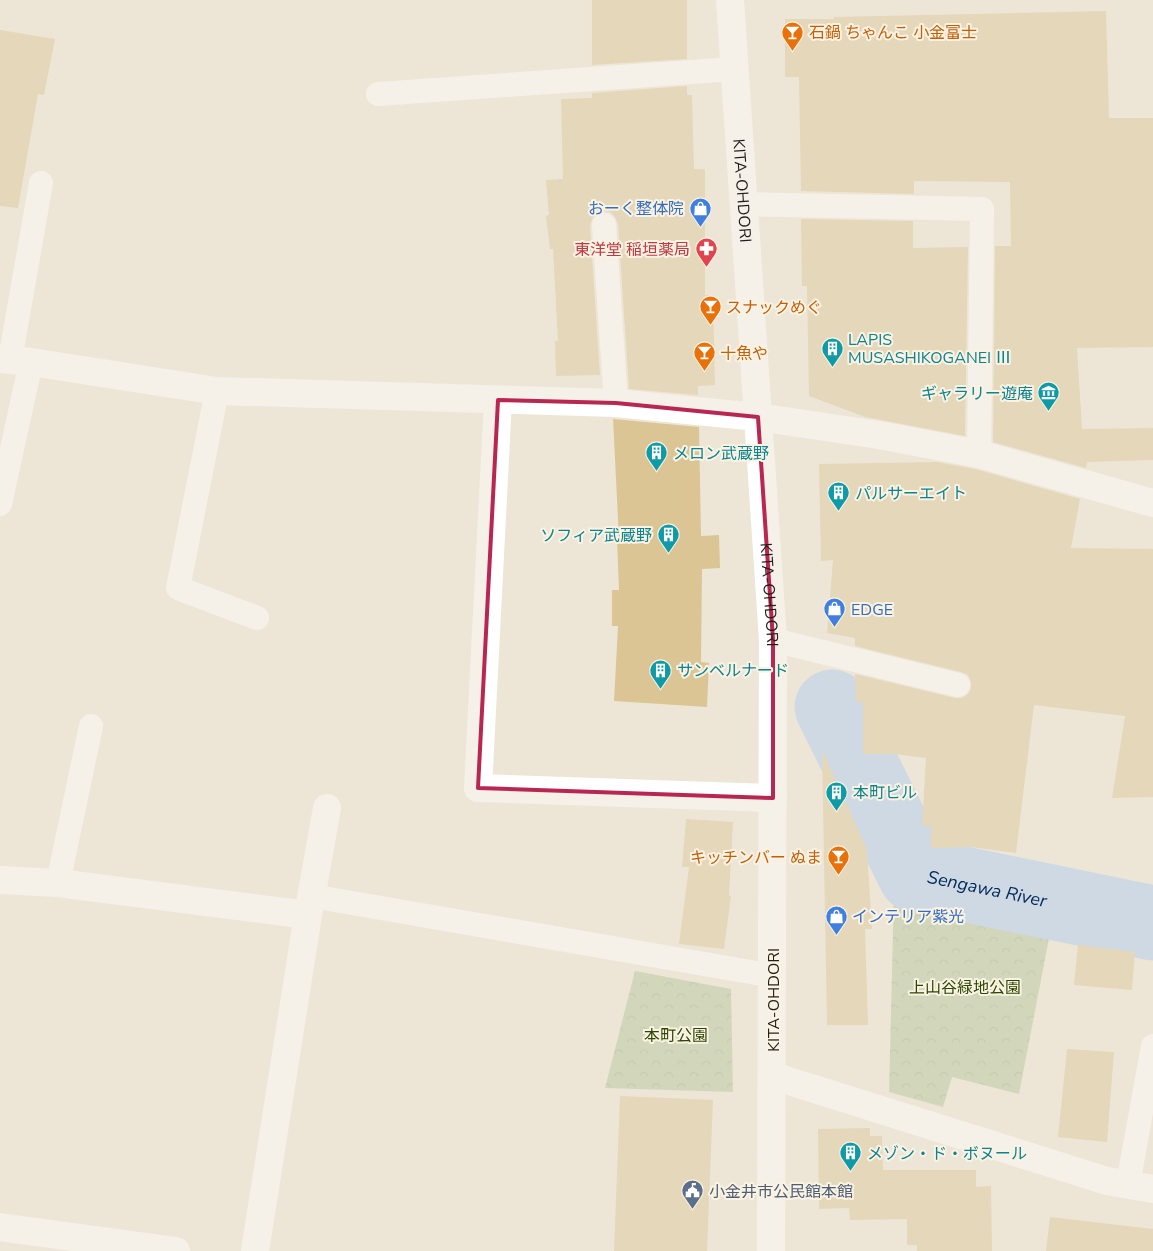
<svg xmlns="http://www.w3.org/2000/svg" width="1153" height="1251" font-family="'Nunito Sans','Noto Sans JP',sans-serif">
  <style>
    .park { fill: url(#park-crowns) }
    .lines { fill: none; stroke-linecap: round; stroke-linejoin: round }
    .river { stroke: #aacbf4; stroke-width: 75 }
    .building { fill: #dcc595 }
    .service { stroke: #fff; stroke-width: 24 }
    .minor { stroke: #fff; stroke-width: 28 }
    .tertiary { stroke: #fff; stroke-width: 28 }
    .marked { fill: none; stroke: #b82751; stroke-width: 4; stroke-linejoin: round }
    .labels { text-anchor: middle; stroke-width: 4; stroke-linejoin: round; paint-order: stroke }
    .food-label { font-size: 16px; fill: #c56008; stroke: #faf3e4; text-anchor: start }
    .street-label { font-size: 16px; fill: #211e19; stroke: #faf3e4 }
    .shop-label { font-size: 16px; fill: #366cbe; stroke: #faf3e4; text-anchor: start }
    .health-label { font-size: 16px; fill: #be3a42; stroke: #faf3e4; text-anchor: end }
    .culture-label { font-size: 16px; fill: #0d838f; stroke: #faf3e4; text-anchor: start }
    .park-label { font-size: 16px; fill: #2c4700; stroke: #faf3e4 }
    .service-label { font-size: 16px; fill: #4e5e75; stroke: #faf3e4; text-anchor: start }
    .water-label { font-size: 18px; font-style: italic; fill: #002a5a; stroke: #faf3e4 }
  </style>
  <defs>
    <pattern id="park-crowns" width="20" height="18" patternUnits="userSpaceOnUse" patternTransform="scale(1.25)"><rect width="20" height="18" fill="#b1c69c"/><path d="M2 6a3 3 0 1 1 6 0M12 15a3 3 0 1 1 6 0" fill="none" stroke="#98aa86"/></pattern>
  </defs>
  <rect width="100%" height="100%" fill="#ede6d7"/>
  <path class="park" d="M894 891 1051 928 1019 1094 952 1077 943 1107 889 1092Z
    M635 971 731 989 733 1092 605 1088Z"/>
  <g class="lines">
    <path class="river" id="s1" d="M832 707 915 874 1153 923"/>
  </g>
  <path class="building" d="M592 0H687V59L592 65Z
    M1106 11 1109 118H1153V347L1077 348 1082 429 1153 428V460L1087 462 1086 468 993 442 995 246H1011L1010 182 914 181V194L801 191 799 77H785V19H834V17Z
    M0 30 55 39 44 95 38 94 18 208 0 206Z
    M687 86V95H692L694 169H705V295H713L715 385 698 386V395L629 389 618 224 615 217 610 212 604 211 596 214 592 219 590 226 600 375 556 376 555 341H558L553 249H550L546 216 549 215 546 180 563 179 561 99 592 98V93Z
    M801 219 913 221V248L968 247 965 436 865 417 809 396 807 286H802Z
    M613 419 699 427 701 536 719 535 720 568 702 569 701 662 709 663 707 707 614 701 618 626H612V590H619L617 539H619Z
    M937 462 975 469 1080 499 1071 548 1153 549V797L1112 798 1125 716 1034 705 1016 853 971 847 931 848V826H922L926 758 894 754H863V702H856L855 674 955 698H962L968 694 971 689V682L968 675 961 672 855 646V638L827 633 833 560 821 561 819 464Z
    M822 750 867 849 872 929H865L868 1025H827Z
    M686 819 733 822 729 896H731L724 949 679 944 689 867H682Z
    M1078 945 1135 952 1132 990 1074 985Z
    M1067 1049 1114 1052 1107 1142 1058 1137Z
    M620 1096 713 1100 707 1251H614Z
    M870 1128V1136H882L883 1170H976V1187L991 1186 992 1251H917V1245H907V1219L850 1220 849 1208 819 1209 818 1129Z
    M1050 1217 1153 1229V1251H1046Z"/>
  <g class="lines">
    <path class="service" d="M378 94 734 69
      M744 204 982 209 979 454
      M604 225 616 403
      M10 360 41 183
      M217 391 178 588 257 618
      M0 504 31 362
      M773 640 958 685
      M58 883 91 726
      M312 896 773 976
      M1128 1184 1153 1046"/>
    <path class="minor" d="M0 359 31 362 217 391 616 403 758 417 879 435 979 454 1153 503
      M498 400 478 788 773 798
      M0 880 58 883 308 915
      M773 1076 1107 1181 1153 1189
      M0 1227 176 1251
      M255 1251 308 915 327 808"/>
    <path class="tertiary" id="s2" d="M730 0 773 640 771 1251"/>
  </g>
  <path d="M0 0H1153V1251H0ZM498 400 616 403 758 417 773 640V798L478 788Z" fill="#ede6d7" fill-opacity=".55" fill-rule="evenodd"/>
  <path class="marked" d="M498 400 616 403 758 417 773 640V798L478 788Z"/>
  <defs>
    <symbol id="bar-pin" viewBox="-11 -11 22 30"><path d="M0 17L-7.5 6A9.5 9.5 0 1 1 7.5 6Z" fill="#e8710a" stroke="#faf3e4"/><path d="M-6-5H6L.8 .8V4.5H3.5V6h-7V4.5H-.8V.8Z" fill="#fff"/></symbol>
    <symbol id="shop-pin" viewBox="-11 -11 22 30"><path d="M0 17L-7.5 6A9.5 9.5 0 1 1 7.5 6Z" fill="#3f7fe0" stroke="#faf3e4"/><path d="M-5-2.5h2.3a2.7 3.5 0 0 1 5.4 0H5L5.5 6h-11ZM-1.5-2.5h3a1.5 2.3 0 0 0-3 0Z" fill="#fff"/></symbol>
    <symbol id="pharmacy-pin" viewBox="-11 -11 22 30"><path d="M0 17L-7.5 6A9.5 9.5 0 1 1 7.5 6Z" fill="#e0444e" stroke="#faf3e4"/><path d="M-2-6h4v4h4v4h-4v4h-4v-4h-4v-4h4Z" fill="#fff"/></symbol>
    <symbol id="building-pin" viewBox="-11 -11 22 30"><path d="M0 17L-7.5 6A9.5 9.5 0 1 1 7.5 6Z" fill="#0f9aa8" stroke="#faf3e4"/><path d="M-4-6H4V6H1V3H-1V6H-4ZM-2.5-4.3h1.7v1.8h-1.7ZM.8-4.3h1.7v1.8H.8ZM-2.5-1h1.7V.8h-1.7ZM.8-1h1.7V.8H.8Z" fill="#fff"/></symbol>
    <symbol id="museum-pin" viewBox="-11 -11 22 30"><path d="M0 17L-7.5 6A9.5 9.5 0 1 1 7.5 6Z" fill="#0f9aa8" stroke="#faf3e4"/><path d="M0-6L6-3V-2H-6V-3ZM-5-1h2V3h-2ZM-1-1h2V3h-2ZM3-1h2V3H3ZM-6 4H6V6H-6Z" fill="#fff"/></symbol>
    <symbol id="civic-pin" viewBox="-11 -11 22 30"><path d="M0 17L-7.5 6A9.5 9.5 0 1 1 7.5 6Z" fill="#5c6f8a" stroke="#faf3e4"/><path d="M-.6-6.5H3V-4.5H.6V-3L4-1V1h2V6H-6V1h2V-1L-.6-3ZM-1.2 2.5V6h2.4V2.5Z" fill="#fff"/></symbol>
  </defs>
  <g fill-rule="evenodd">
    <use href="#bar-pin" x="780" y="20" width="25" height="34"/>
    <use href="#shop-pin" x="688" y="196" width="25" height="34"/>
    <use href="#pharmacy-pin" x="694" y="236" width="25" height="34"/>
    <use href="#bar-pin" x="698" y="294" width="25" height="34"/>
    <use href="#building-pin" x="820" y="336" width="25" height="34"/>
    <use href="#bar-pin" x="692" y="340" width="25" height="34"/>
    <use href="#museum-pin" x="1036" y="380" width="25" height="34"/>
    <use href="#building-pin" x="644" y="440" width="25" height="34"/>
    <use href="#building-pin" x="826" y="480" width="25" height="34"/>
    <use href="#building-pin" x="656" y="522" width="25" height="34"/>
    <use href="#shop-pin" x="822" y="596" width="25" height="34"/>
    <use href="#building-pin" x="648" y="658" width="25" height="34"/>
    <use href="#building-pin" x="824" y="780" width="25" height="34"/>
    <use href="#bar-pin" x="826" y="844" width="25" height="34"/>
    <use href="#shop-pin" x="824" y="904" width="25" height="34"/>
    <use href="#building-pin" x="838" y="1140" width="25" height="34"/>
    <use href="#civic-pin" x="680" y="1178" width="25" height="34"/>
  </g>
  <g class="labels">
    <g class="food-label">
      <text x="809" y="38">石鍋 ちゃんこ 小金富士</text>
      <text x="726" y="313">スナックめぐ</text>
      <text x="720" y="359">十魚や</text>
      <text x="822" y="863" text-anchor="end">キッチンバー ぬま</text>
    </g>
    <g class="street-label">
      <text dy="6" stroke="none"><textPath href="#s2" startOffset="191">KITA-OHDORI</textPath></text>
      <text dy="6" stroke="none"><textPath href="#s2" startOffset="596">KITA-OHDORI</textPath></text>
      <text transform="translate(773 1000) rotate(-90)" y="6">KITA-OHDORI</text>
    </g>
    <g class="shop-label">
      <text x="684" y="214" text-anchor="end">おーく整体院</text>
      <text x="851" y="615">EDGE</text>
      <text x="852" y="922">インテリア紫光</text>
    </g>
    <g class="health-label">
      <text x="690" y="255">東洋堂 稲垣薬局</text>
    </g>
    <g class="culture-label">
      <text x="848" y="345">LAPIS<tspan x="848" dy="18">MUSASHIKOGANEI Ⅲ</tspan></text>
      <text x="1033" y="399" text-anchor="end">ギャラリー遊庵</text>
      <text x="673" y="459">メロン武蔵野</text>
      <text x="855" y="499">パルサーエイト</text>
      <text x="652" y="541" text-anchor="end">ソフィア武蔵野</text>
      <text x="677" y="676">サンベルナード</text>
      <text x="853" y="798">本町ビル</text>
      <text x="867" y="1159">メゾン・ド・ボヌール</text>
    </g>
    <g class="park-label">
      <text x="965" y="993">上山谷緑地公園</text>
      <text x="676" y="1041">本町公園</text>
    </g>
    <g class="service-label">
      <text x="709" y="1197">小金井市公民館本館</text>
    </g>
    <g class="water-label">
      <text dy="6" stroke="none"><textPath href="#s1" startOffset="260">Sengawa River</textPath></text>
    </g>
  </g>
</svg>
